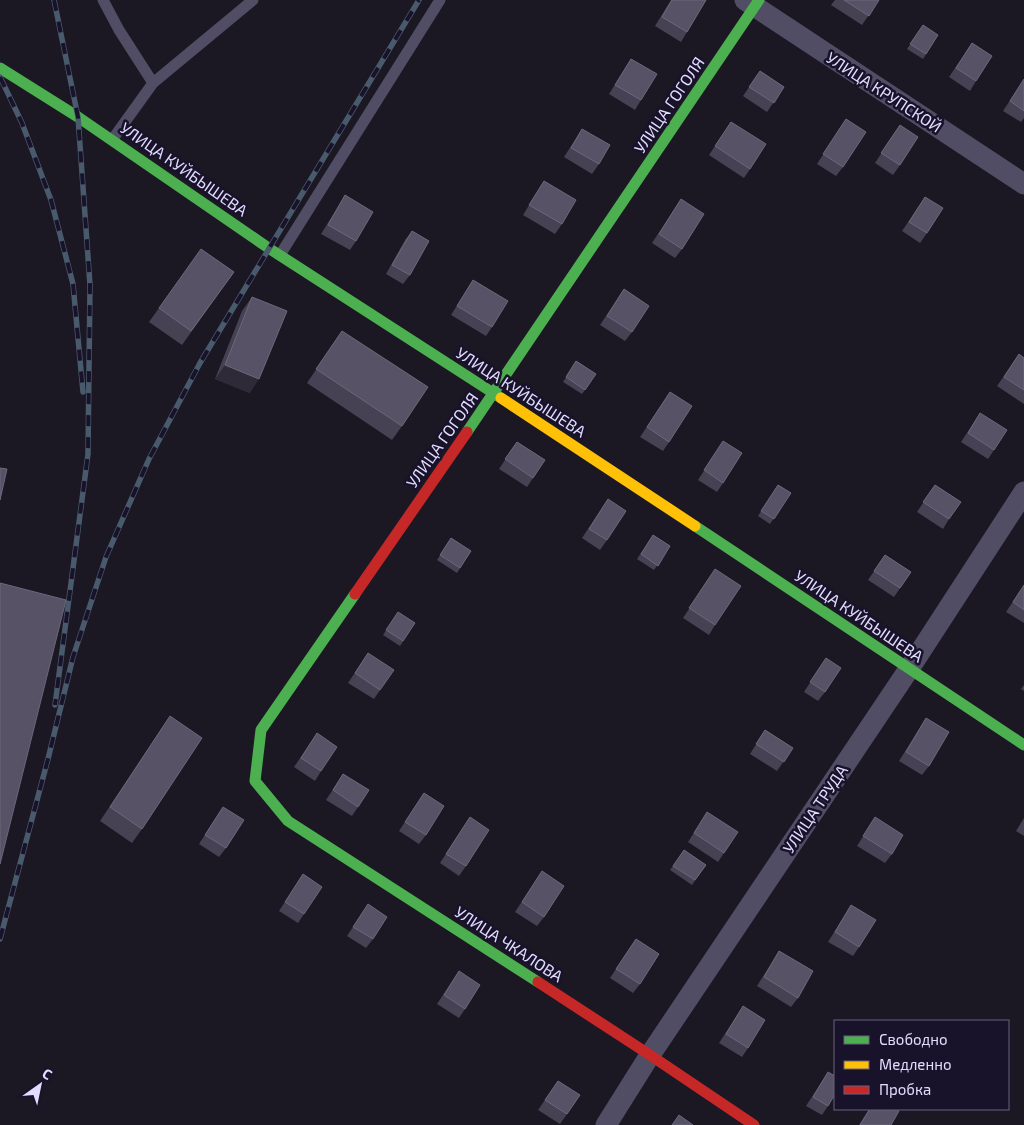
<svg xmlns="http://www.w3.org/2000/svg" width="1024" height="1125" font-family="'Exo 2',sans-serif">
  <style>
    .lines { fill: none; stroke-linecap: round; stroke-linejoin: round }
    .lane { stroke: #504d65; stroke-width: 11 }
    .street { stroke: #504d65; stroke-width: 21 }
    .fast { stroke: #4caf50; stroke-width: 11 }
    .slow { stroke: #ffc107; stroke-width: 11 }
    .jam { stroke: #c62828; stroke-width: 11 }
    .rail-casing { stroke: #4a5a6d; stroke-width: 5.5 }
    .rail { stroke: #18122a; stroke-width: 4; stroke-dasharray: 11; stroke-linecap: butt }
    .wall { fill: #464253 }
    .shaded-wall { fill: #2e2a38 }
    .building { fill: #575265; stroke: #6c687d }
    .labels { text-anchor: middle; stroke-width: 5; stroke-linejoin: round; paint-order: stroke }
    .street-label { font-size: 16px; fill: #e2dcfe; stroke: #18122a }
  </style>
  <rect width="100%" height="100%" fill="#1b1824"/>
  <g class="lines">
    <path class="lane" d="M103 0 119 30 153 83
      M112 140 153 83 253 0
      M280 255 440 0"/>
    <path class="street" d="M745 0 1024 184
      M606 1125 650 1055 909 669 1024 492"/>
    <path class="fast" d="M0 68 78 117 270 249 501 398
      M467 432 759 0
      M695 526 1024 745
      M355 594 261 730 255 781 288 821 538 982"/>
    <path class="slow" d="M501 398 695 526"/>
    <path class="jam" d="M355 594 467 432
      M538 982 650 1055 754 1125"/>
    <defs>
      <path id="rail" d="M54 0 78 117 90 285 88 454 55 705
        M0 77 22 123 51 200 73 284 83 392
        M0 939 48 759 73 657 106 557 149 459 200 363 419 0"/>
    </defs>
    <use href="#rail" class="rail-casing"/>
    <use href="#rail" class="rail"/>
  </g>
  <path class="wall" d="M671 0H706L687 32 681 42 655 26Z
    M835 0H879L862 25 831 5Z
    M923 25 938 35 923 59 907 49Z
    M972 43 976 81 970 91 949 77Z
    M631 59 641 100 635 110 609 94Z
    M760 71 784 87 767 112 743 96Z
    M1024 79V118L1021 122 1003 111Z
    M846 119 843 167 836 176 817 164Z
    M731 122 750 169 744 178 709 155Z
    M900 125V165L893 175 875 163Z
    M582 129 599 164 592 174 564 157Z
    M544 181 562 224 555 234 523 215Z
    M345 195 356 241 350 250 321 234 339 205Z
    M925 197 927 233 920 243 902 231Z
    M681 199 682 249 675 258 652 243Z
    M412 231 410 275 403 284 386 274 405 240Z
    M234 272 182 345 149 322 159 308Z
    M473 280 492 327 486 336 451 315Z
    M624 289 632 332 625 341 600 325Z
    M252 297 250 393 215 379 242 311Z
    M342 331 402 426 392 440 307 383Z
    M1019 354 1024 358V404L997 386Z
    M576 361 596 374 582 394 563 382Z
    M670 392 669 442 663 451 640 437Z
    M980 413 994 450 988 459 961 442Z
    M723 441V483L717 492 698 480Z
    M517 442 533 478 527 487 499 469Z
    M778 485 791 493 770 524 758 516Z
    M935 485 949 519 943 529 917 512Z
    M608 499 607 540 600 550 582 538Z
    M653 535 670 546 654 570 637 559Z
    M451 538 471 551 457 573 437 560Z
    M885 555 911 572 894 597 868 580Z
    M715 569V625L709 635 683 618Z
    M1024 585V623L1006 612Z
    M398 612 415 623 400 646 383 635Z
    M368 653 380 690 374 699 348 683Z
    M826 658 825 692 818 701 804 692Z
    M1024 685V691L1021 689Z
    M170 716 142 829 132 843 100 821Z
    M926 718 929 766 922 775 899 761Z
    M765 730 793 748 777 771 750 754Z
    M317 733 321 771 315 781 294 767Z
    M343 774 369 790 352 816 326 800Z
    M424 793 426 835 419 844 399 831Z
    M223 807 226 848 219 857 199 844Z
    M707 812 724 853 718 862 688 842Z
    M470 817 466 866 459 876 440 863Z
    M875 817 892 854 885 863 857 846Z
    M1024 818V836L1016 831Z
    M684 850 706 865 692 885 670 870Z
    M542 871 544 917 537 926 515 912Z
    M303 874 304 914 298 923 279 911Z
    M368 904 373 939 366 948 347 936Z
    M851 905 859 947 853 956 828 942Z
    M636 939 640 984 633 993 610 978Z
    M779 951 798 998 791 1007 757 986Z
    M459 971 465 1009 459 1018 437 1004Z
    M743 1006 748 1048 742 1057 719 1043Z
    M828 1072V1106L822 1115 806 1106Z
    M558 1081 567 1114 560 1124 538 1110Z
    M869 1109H896L891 1125H859Z"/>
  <path class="shaded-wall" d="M225 365 259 379 250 393 215 379Z"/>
  <path class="building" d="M672 0H706L687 32 662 17Z
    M844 0H879L869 16Z
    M923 25 938 35 926 54 910 44Z
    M972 43 992 56 976 81 956 68Z
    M631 59 657 74 641 100 615 85Z
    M760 71 784 87 774 103 749 87Z
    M1024 79V111L1010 101Z
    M846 119 866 132 843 167 823 154Z
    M731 122 766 144 750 169 715 146Z
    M900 125 918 137 900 165 881 153Z
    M582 129 610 145 599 164 571 148Z
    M544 181 576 200 562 224 529 205Z
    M345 195 373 212 356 241 328 225Z
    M925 197 943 208 927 233 909 222Z
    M681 199 704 214 682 249 659 234Z
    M412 231 429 241 410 275 392 265Z
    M201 249 234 272 191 331 159 308Z
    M473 280 508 301 492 327 457 306Z
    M624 289 649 306 632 332 607 316Z
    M252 297 287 311 259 379 225 365Z
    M342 331 428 387 402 426 316 369Z
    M1019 354 1024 358V390L1004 377Z
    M576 361 596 374 585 390 566 377Z
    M670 392 692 406 669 442 647 427Z
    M980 413 1007 430 994 450 968 433Z
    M723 441 742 453 723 483 704 470Z
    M517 442 545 460 533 478 505 459Z
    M0 468 7 469 0 500Z
    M778 485 791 493 774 519 761 511Z
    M935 485 961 502 949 519 923 502Z
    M608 499 626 511 607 540 589 529Z
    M653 535 670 546 658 566 641 554Z
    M451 538 471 551 460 568 440 555Z
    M885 555 911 572 900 588 874 571Z
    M715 569 741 586 715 625 689 608Z
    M0 583 66 600 0 864Z
    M1024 585V610L1013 602Z
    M398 612 415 623 403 641 386 630Z
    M368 653 394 670 380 690 355 673Z
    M826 658 841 668 825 692 810 682Z
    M170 716 202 738 142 829 110 807Z
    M926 718 949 732 929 766 906 752Z
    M765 730 793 748 784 762 756 744Z
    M317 733 337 747 321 771 301 758Z
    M343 774 369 790 358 807 333 790Z
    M424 793 444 806 426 835 405 822Z
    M223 807 244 820 226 848 205 835Z
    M707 812 738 832 724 853 694 833Z
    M470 817 489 830 466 866 446 854Z
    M875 817 903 835 892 854 863 836Z
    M684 850 706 865 695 880 673 866Z
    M542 871 564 886 544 917 522 902Z
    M303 874 322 887 304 914 285 902Z
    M368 904 387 917 373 939 353 927Z
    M851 905 876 920 859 947 835 932Z
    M636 939 659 954 640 984 616 969Z
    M779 951 813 971 798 998 764 977Z
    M459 971 480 985 465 1009 444 995Z
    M743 1006 765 1020 748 1048 726 1034Z
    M828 1072 835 1076V1094L828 1106 813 1097Z
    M558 1081 580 1095 567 1114 545 1100Z
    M870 1109H896L899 1111 891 1125H860Z
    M679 1115 693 1125H672Z"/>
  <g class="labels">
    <g class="street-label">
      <text transform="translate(884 92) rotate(33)" y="6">УЛИЦА КРУПСКОЙ</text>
      <text transform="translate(669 105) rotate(-56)" y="6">УЛИЦА ГОГОЛЯ</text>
      <text transform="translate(184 169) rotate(35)" y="6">УЛИЦА КУЙБЫШЕВА</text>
      <text transform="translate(521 392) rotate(33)" y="6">УЛИЦА КУЙБЫШЕВА</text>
      <text transform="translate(442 440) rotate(-55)" y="6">УЛИЦА ГОГОЛЯ</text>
      <text transform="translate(859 616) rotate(34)" y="6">УЛИЦА КУЙБЫШЕВА</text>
      <text transform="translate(815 809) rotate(-56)" y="6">УЛИЦА ТРУДА</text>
      <text transform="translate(509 944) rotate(33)" y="6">УЛИЦА ЧКАЛОВА</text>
    </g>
  </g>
  <rect x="834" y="1020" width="175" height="90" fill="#18122a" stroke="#69637f"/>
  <rect x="844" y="1036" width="25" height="8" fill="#4caf50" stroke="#69637f"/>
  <text x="879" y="1045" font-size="15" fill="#e2dcfe">Свободно</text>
  <rect x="844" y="1061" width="25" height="8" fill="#ffc107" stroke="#69637f"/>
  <text x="879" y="1070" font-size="15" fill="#e2dcfe">Медленно</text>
  <rect x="844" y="1086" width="25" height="8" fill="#c62828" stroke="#69637f"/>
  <text x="879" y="1095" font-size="15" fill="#e2dcfe">Пробка</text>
  <g transform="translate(40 1085) rotate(33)" stroke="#18122a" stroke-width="4" paint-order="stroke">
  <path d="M0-4L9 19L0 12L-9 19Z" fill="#e2dcfe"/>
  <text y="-8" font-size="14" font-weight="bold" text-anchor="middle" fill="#e2dcfe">С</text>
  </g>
</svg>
